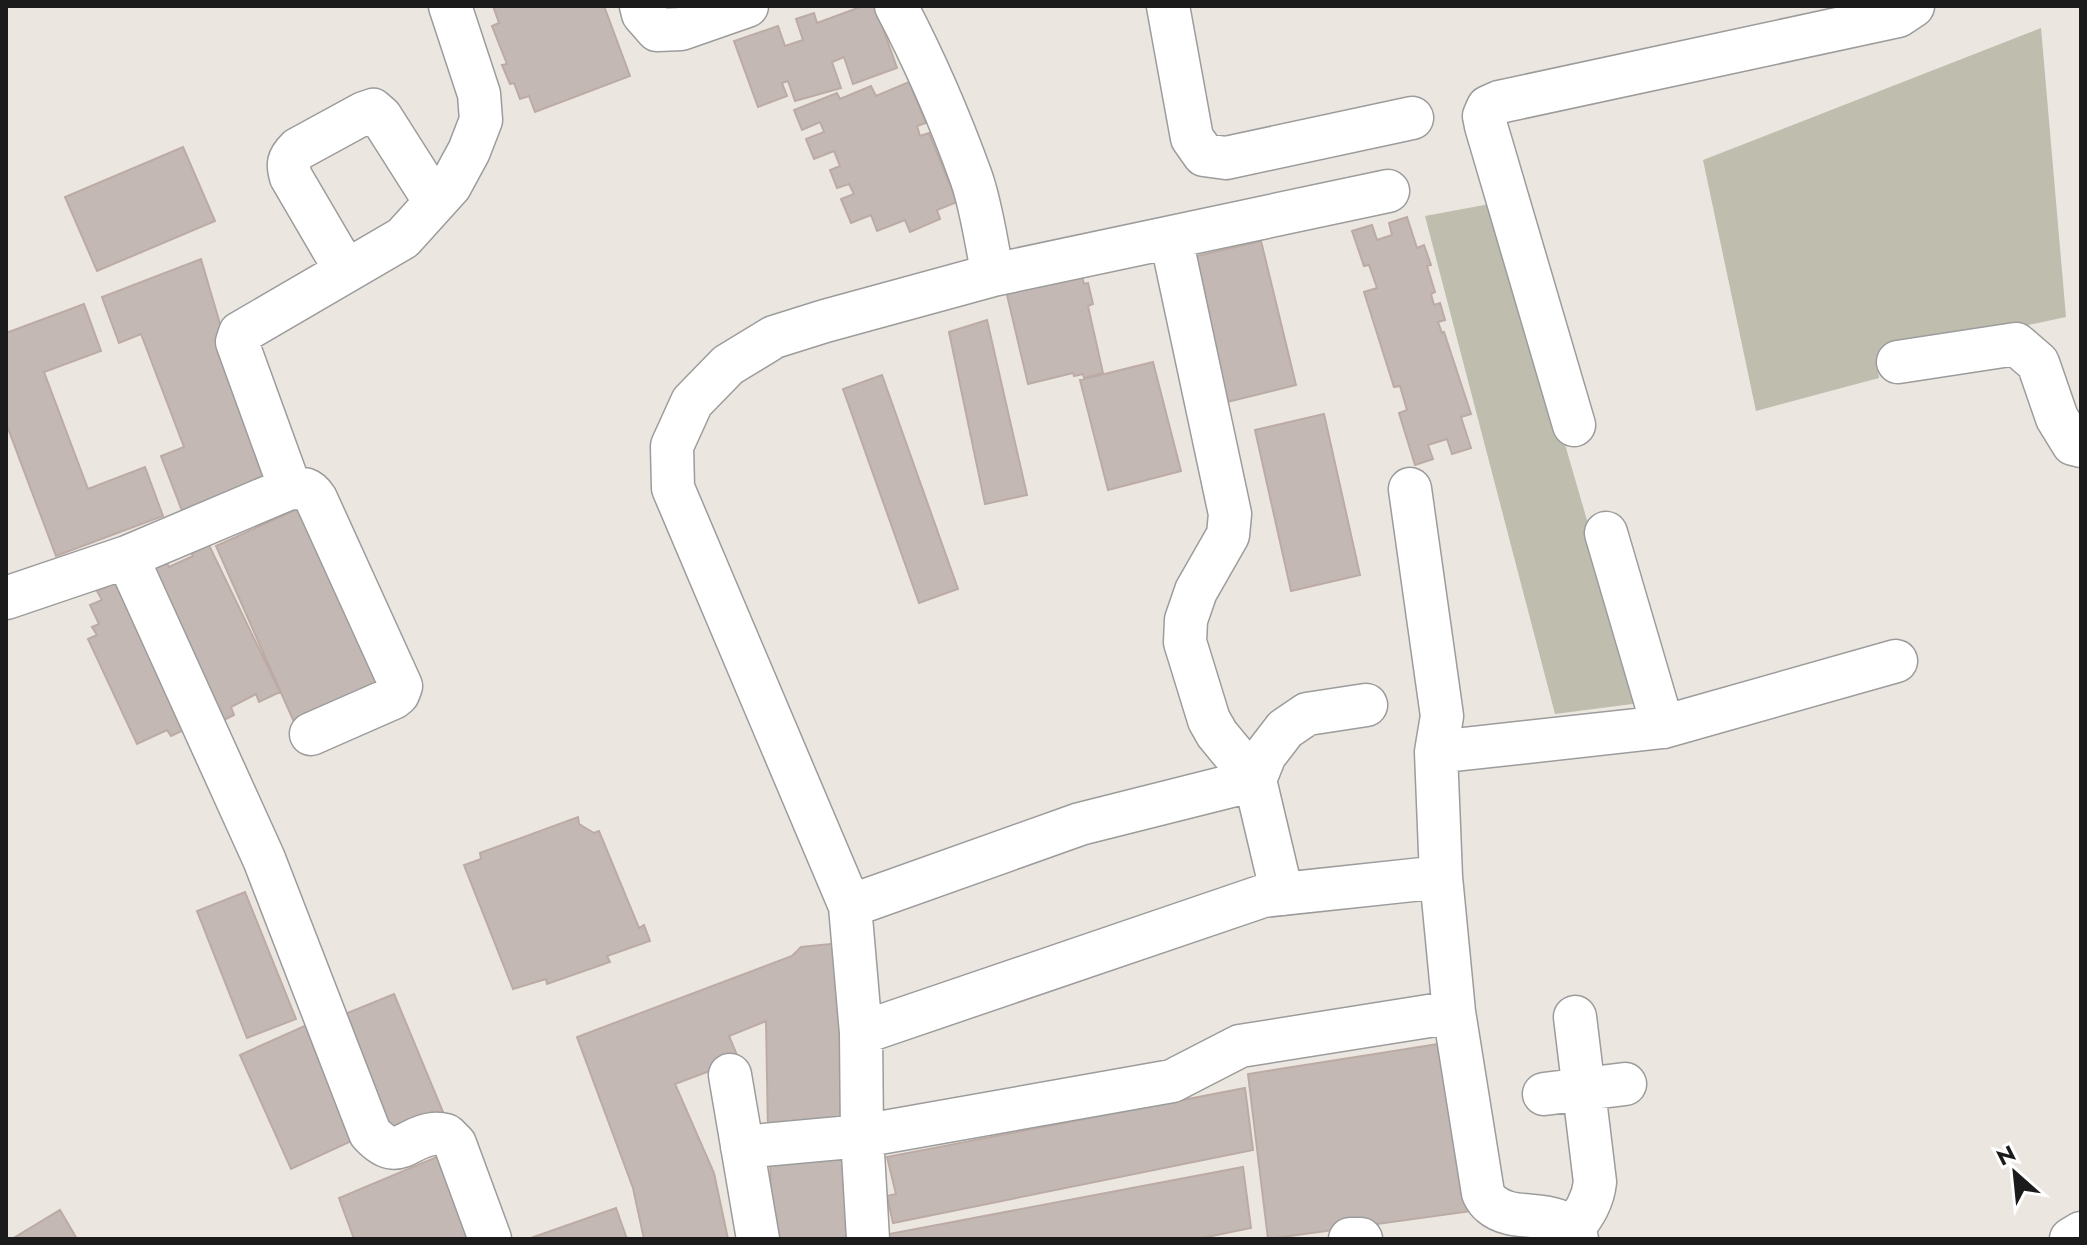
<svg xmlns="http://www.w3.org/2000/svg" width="2087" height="1245" font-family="Jost,sans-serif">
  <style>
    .construction { fill: #bfbdad }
    .building { fill: #c3b8b4; stroke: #bcaba4; stroke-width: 2 }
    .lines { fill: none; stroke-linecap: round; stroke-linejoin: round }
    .minor-casing { stroke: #9c9c9c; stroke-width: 45 }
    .minor { stroke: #fff; stroke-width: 42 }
  </style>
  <rect width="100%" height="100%" fill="#ece6e0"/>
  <path class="construction" d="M2041 28 2066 317 1876 357 1879 378 1756 411 1703 160Z
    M1495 203 1640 703 1555 714 1425 216Z"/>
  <path class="building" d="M493 6H604L630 76 535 112 529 96 520 99 514 83 510 84 502 65 507 64 492 26 499 23Z
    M863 6H875L897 68 853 84 844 57 832 62 841 88 795 101 788 81 782 83 787 96 758 107 734 41 778 26 785 46 803 40 796 19 814 13 817 23Z
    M909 82 926 123 917 126 920 136 929 133 957 202 937 210 940 219 910 232 905 220 877 231 871 215 851 223 841 199 854 194 849 184 837 188 830 170 840 166 834 151 814 159 806 139 824 132 820 122 802 130 794 110 837 93 840 99 871 86 876 96Z
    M183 147 215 221 97 271 65 197Z
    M1407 217 1417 248 1424 245 1431 265 1427 266 1435 292 1431 294 1434 305 1440 303 1445 320 1438 322 1442 333 1444 332 1471 414 1461 417 1471 448 1452 454 1447 439 1428 445 1433 459 1415 465 1399 413 1407 410 1400 386 1394 387 1364 292 1377 288 1369 265 1364 266 1352 231 1372 225 1377 240 1392 235 1389 223Z
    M1261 241 1296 385 1219 404 1184 259Z
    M201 259 266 481 184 516 161 456 184 447 141 334 119 343 102 297Z
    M1078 261 1084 284 1088 283 1093 304 1088 306 1103 373 1084 378 1083 374 1074 376 1073 373 1028 384 1003 278Z
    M84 304 101 351 44 372 88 489 145 467 163 516 56 556 6 423V333Z
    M987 320 1027 495 985 504 949 332Z
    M1153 362 1181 471 1108 490 1080 380Z
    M882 375 958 589 919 603 843 389Z
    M1324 414 1360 575 1291 591 1255 430Z
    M308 504 391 684 294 722 216 546Z
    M204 535 280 692 259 702 256 694 231 707 234 715 216 724 140 566 163 555 169 567 193 556 187 543Z
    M126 578 195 725 171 736 167 730 137 744 88 639 97 635 92 627 99 624 90 605 102 600 97 591Z
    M578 817 579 824 594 833 599 831 639 928 644 925 650 941 607 956 610 962 547 984 546 979 513 989 464 865 481 859 480 853Z
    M245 892 296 1019 247 1038 197 911Z
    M840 943 849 1130 768 1133 766 1021 729 1036 739 1060 675 1084 714 1173 728 1239H644L633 1188 577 1037 792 956 801 947Z
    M394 994 443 1112 389 1134 340 1016Z
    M309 1024 360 1137 291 1169 240 1055Z
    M1445 1043 1472 1211 1268 1239 1248 1074Z
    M1245 1088 1253 1150 893 1223 887 1196 896 1194 887 1157Z
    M849 1154 851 1239H772L770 1156Z
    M439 1156 468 1239H354L339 1198Z
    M1243 1167 1251 1228 1197 1239H885L884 1235Z
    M616 1208 627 1239H528Z
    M60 1210 77 1239H12Z"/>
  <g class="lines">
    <defs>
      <path id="minor" d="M641 6 643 14 657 30 681 29 747 6
        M896 6C925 61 950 119 971 177 982 208 986 243 993 275
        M1168 6 1192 138 1204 155 1226 158 1412 118
        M1171 238 1230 514 1228 535 1196 591 1186 620 1185 642 1209 720 1217 734 1255 780 1282 894
        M346 271 291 177C287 164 288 159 298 149L364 113 373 110 381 117 435 202
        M1898 362 2016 344 2038 363 2057 418 2073 444 2081 446
        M1574 425 1486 126 1484 116 1488 107 1499 102 1898 16 1913 6
        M290 488 237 342 240 333 403 238 450 186 469 151 481 120 479 94 450 6
        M1410 489 1442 716 1436 752 1441 877 1454 1012 1483 1193C1485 1197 1487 1201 1491 1204 1516 1226 1559 1203 1577 1239
        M1606 533 1663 727
        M127 557 290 488C303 488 309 488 316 499L401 686 398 694 393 698 311 734
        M6 598 127 557 264 859 370 1133C398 1164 405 1137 433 1134 437 1133 442 1134 446 1135L455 1144 490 1239
        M1436 752 1663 727 1896 661
        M1255 780 1080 824 850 906 673 488 672 446 692 402 728 365 774 337 825 321 993 275 1388 191
        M1255 780 1265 755 1285 729 1307 714 1366 705
        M850 906 861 1033 862 1136 1172 1081 1240 1046 1454 1012
        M861 1033 1263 896 1441 877
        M730 1075 758 1239
        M1544 1094 1625 1084
        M742 1147 862 1136 868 1239
        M1573 1229C1584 1214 1593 1201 1595 1182L1575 1017
        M1350 1239H1361
        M2071 1239 2081 1233"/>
    </defs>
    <use href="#minor" class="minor-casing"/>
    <use href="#minor" class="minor"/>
  </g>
  <rect width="2087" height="1245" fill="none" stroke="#1b1b1b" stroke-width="16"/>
  <g transform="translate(2015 1173) rotate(333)" stroke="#ffffff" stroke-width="6" paint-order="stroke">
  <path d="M0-6L14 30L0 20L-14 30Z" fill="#1b1b1b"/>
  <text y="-12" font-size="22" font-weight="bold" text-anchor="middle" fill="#1b1b1b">N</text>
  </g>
</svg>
